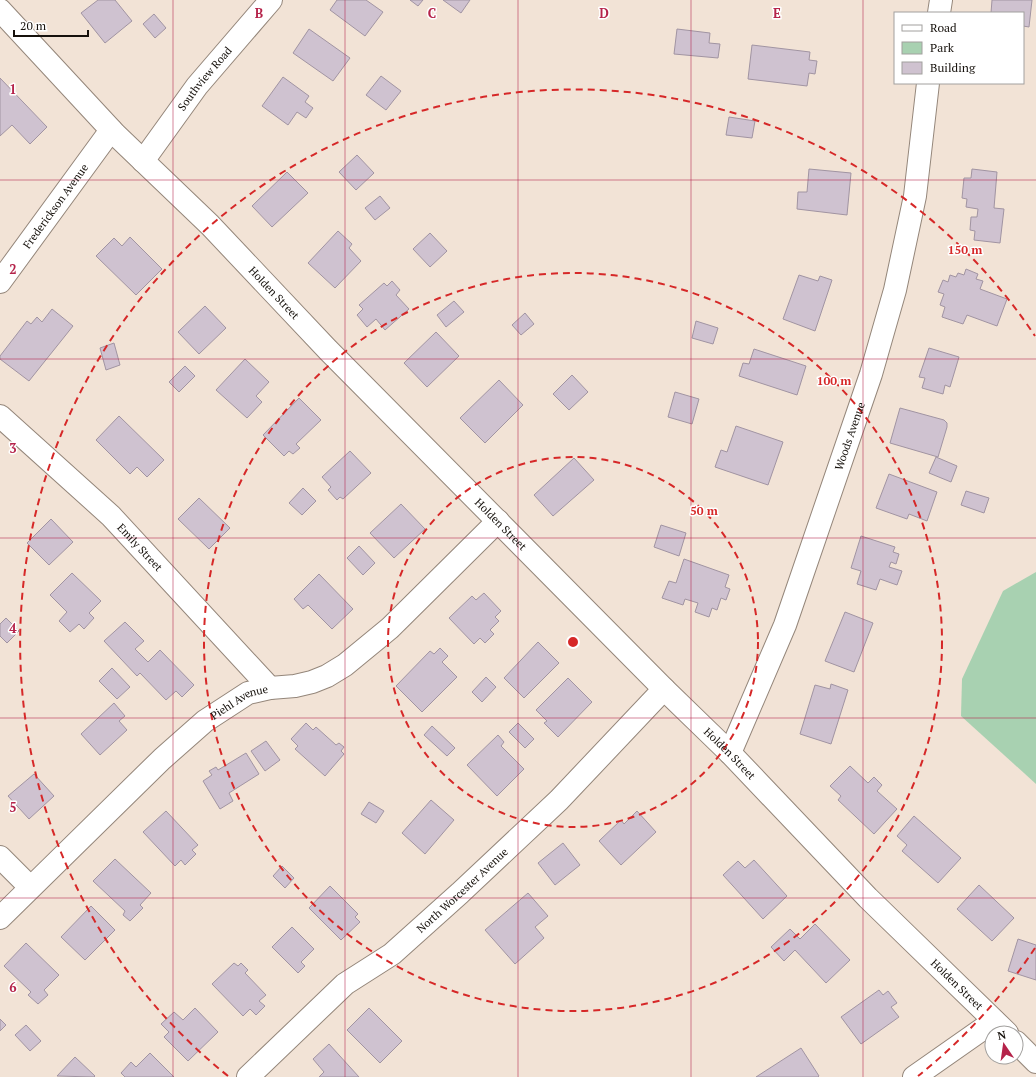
<svg xmlns="http://www.w3.org/2000/svg" width="1036" height="1077" font-family="'PT Serif',serif">
  <style>
    .green { fill: #a8d1b1 }
    .building { fill: #cfc2d0; stroke: #a194a2 }
    .lines { fill: none; stroke-linecap: round; stroke-linejoin: round }
    .minor-casing { stroke: #94867a; stroke-width: 24 }
    .major-casing { stroke: #94867a; stroke-width: 24 }
    .minor { stroke: #fff; stroke-width: 22 }
    .major { stroke: #fff; stroke-width: 22 }
    .grid { fill: none; stroke: #b5234a; stroke-width: 1; stroke-opacity: 0.55 }
    .ring { fill: none; stroke: #d62828; stroke-width: 2; stroke-dasharray: 7 5 }
    .labels { text-anchor: middle; stroke-width: 3; stroke-linejoin: round; paint-order: stroke }
    .street-label { font-size: 11px; fill: #16110c; stroke: #fff }
    .grid-label { font-size: 13px; text-anchor: middle; font-weight: bold; fill: #b5234a; stroke: #fff; stroke-width: 3; stroke-linejoin: round; paint-order: stroke }
    .centre { fill: #d62828; stroke: #fff; stroke-width: 2 }
    .ring-label { font-size: 12px; text-anchor: middle; font-weight: bold; fill: #d62828; stroke: #fff; stroke-width: 3; stroke-linejoin: round; paint-order: stroke }
  </style>
  <rect width="100%" height="100%" fill="#f2e3d6"/>
  <path class="green" d="M1036 572V784L961 716 962 679 1003 591Z"/>
  <path class="building" d="M98 0H115L132 21 105 43 81 13Z
    M337 0H366L383 12 365 36 330 10Z
    M410 0H423L418 6Z
    M443 0H470L461 13Z
    M992 0H1032L1029 27 1023 26V13H991Z
    M154 14 166 28 155 38 143 24Z
    M309 29 350 58 333 81 293 53Z
    M677 29 710 33 709 43 720 44 718 58 674 54Z
    M752 45 810 52 809 60 817 61 815 74 809 73 807 86 748 79Z
    M381 76 401 91 386 110 366 95Z
    M283 77 309 96 305 102 313 108 306 118 297 112 288 125 262 106Z
    M0 78 47 127 30 144 12 125 0 136Z
    M729 117 755 121 752 138 726 135Z
    M357 155 374 173 356 190 339 172Z
    M809 169 851 173 847 215 797 209 798 192H807Z
    M972 169 997 172 994 208 1004 209 1000 243 974 240 975 231 970 230 971 217H977L978 209 966 207 967 199 962 198 964 178H971Z
    M287 172 308 193 272 227 252 206Z
    M380 196 390 208 375 220 365 208Z
    M338 231 352 244 349 248 361 261 335 288 308 263Z
    M430 233 447 251 430 267 413 249Z
    M130 237 162 269 136 295 96 256 114 238 122 246Z
    M966 269 978 274 976 279 983 281 980 289 1007 299 997 326 967 315 963 324 942 317 945 307 940 305 944 294 938 292 943 280 948 282 950 275 956 277 958 273 964 275Z
    M799 275 818 281 820 276 832 280 815 331 783 319Z
    M392 281 400 290 396 295 409 309 385 330 376 319 367 327 357 315 363 309 359 305 384 283 387 286Z
    M454 301 464 312 446 327 437 315Z
    M205 306 226 328 199 354 178 332Z
    M52 309 73 326 29 381 0 359V356L27 321 31 324 37 317 42 322Z
    M525 313 534 324 521 335 512 325Z
    M696 321 718 328 713 344 692 338Z
    M436 332 459 356 427 387 404 363Z
    M114 343 120 365 106 370 100 348Z
    M929 348 959 357 950 387 945 385 943 394 922 388 925 378 919 377Z
    M754 349 806 366 797 395 739 376 743 363 749 364Z
    M245 359 269 382 256 396 262 402 247 418 216 390Z
    M185 366 195 376 179 392 169 382Z
    M572 375 588 392 569 410 553 394Z
    M499 380 523 405 485 443 460 418Z
    M675 392 699 399 692 424 668 417Z
    M299 398 321 420 296 444 300 448 293 454 289 451 284 456 263 435Z
    M900 408 944 420 947 423V427L938 457 890 443Z
    M119 416 164 460 147 477 137 467 130 474 96 440Z
    M736 426 783 442 768 485 715 467 721 450 727 452Z
    M350 451 371 473 343 499 340 497 337 500 328 490 331 487 322 477Z
    M936 457 957 466 951 482 929 473Z
    M574 458 594 480 553 516 534 495Z
    M889 474 937 492 927 521 909 514 907 519 876 508Z
    M303 488 316 501 302 515 289 503Z
    M966 491 989 498 984 513 961 505Z
    M199 498 230 528 209 549 178 519Z
    M401 504 425 529 394 558 370 533Z
    M51 519 73 542 49 565 27 543Z
    M661 525 686 533 679 556 654 547Z
    M861 536 895 547 893 552 899 554 896 564 891 562 889 567 902 571 897 585 880 579 876 590 857 584 861 571 851 568Z
    M359 546 375 563 363 575 347 558Z
    M684 559 729 575 725 587 730 589 726 600 721 598 717 610 712 608 709 617 695 612 698 603 685 599 683 605 662 598 669 581 676 583Z
    M72 573 101 601 89 613 94 618 84 629 79 624 70 632 59 621 67 612 50 595Z
    M319 574 353 609 332 629 308 605 303 609 294 599Z
    M484 593 501 611 495 617 499 621 490 630 494 634 485 643 480 638 474 644 449 618 472 596 476 600Z
    M845 612 873 623 854 672 825 661Z
    M6 618 19 631 7 643 0 636V624Z
    M125 622 144 641 135 649 148 662 160 650 194 685 182 697 176 691 166 700 140 673 137 676 104 641Z
    M538 642 559 663 524 698 504 678Z
    M440 648 448 656 442 662 457 677 422 712 396 686 430 651 434 654Z
    M112 668 130 687 117 699 99 681Z
    M486 677 496 687 482 702 472 692Z
    M568 678 592 702 558 737 544 723 547 721 536 710Z
    M831 684 848 690 831 744 800 734 815 685 830 689Z
    M114 703 125 716 119 721 127 730 100 755 81 734Z
    M306 723 313 730 316 727 336 745 339 743 344 747 341 751 344 754 325 776 295 749 298 746 291 739Z
    M518 723 534 739 525 748 509 732Z
    M432 726 455 748 447 756 424 735Z
    M498 735 504 742 501 746 524 769 497 796 467 765Z
    M266 741 280 760 265 771 251 751Z
    M246 753 259 774 229 793 233 801 220 809 203 781 212 775 209 771 216 767 218 770Z
    M850 766 868 783 874 777 882 785 877 791 897 809 874 834 838 800 841 796 830 786Z
    M34 774 54 796 29 819 8 796Z
    M431 800 454 820 425 854 402 833Z
    M369 802 384 811 376 823 361 814Z
    M166 811 198 845 192 850 196 854 185 865 181 860 175 866 143 832Z
    M637 811 656 832 621 865 599 841 621 820 624 824Z
    M914 816 961 858 938 883 902 851 907 845 897 836Z
    M563 843 580 865 555 885 538 863Z
    M115 859 151 893 140 905 143 908 130 921 123 915 125 911 93 881Z
    M754 860 787 896 763 919 723 875 738 861 745 868Z
    M282 866 294 878 285 888 273 876Z
    M979 885 1014 918 992 941 957 909Z
    M330 886 358 914 355 917 360 922 341 940 309 908Z
    M528 893 548 916 535 927 544 938 515 964 485 930Z
    M91 906 115 930 85 960 61 937Z
    M815 924 850 960 826 983 795 950 784 961 771 947 790 929 800 939Z
    M292 927 314 949 301 962 305 966 298 973 272 947Z
    M1018 939 1036 945V980L1008 971Z
    M26 943 59 975 44 990 48 995 38 1004 28 995 31 992 4 966Z
    M234 963 238 966 241 963 248 970 245 973 266 995 259 1001 265 1006 256 1015 250 1009 243 1016 212 984Z
    M879 990 883 995 888 991 897 1003 891 1007 899 1017 861 1044 841 1017Z
    M195 1008 218 1032 188 1061 164 1037 169 1032 161 1024 174 1012 183 1020Z
    M369 1008 402 1041 380 1063 347 1030Z
    M0 1019 6 1025 0 1031Z
    M26 1025 41 1041 30 1051 15 1035Z
    M329 1044 359 1077H319L324 1072 313 1059Z
    M801 1048 819 1076 818 1077H756Z
    M150 1053 174 1077H125L121 1073 131 1062 136 1067Z
    M75 1057 95 1076 94 1077 57 1076Z"/>
  <g class="lines">
    <defs>
      <g id="minor">
        <path d="M939 13 941 0"/>
        <path id="s1" d="M143 161 197 86 271 0"/>
        <path id="s2" d="M0 282 111 130"/>
        <path id="s3" d="M0 416 111 516 270 688"/>
        <path id="s4" d="M730 753 785 625 871 374 895 290 915 196 928 83"/>
        <path d="M0 857 30 887"/>
        <path id="s5" d="M0 918 162 759 205 721 248 693 270 688 295 686 312 682 327 676 345 665 390 628 498 521"/>
        <path id="s6" d="M248 1077 345 984 392 954 460 893 559 800 664 689"/>
        <path d="M914 1077 994 1021"/>
      </g>
      <g id="major">
        <path id="s7" d="M0 10 115 134 210 225 328 350 664 689 730 753 868 898 1007 1033"/>
        <path d="M1016 1042 1036 1062"/>
      </g>
    </defs>
    <use href="#minor" class="minor-casing"/>
    <use href="#major" class="major-casing"/>
    <use href="#minor" class="minor"/>
    <use href="#major" class="major"/>
  </g>
  <path class="grid" d="M173 0V1077M345 0V1077M518 0V1077M691 0V1077M863 0V1077M0 180H1036M0 359H1036M0 538H1036M0 718H1036M0 898H1036"/>
  <g class="ring">
    <circle cx="573" cy="642" r="185"/>
    <circle cx="573" cy="642" r="369"/>
    <path d="M1035 948A554 554 0 0 1 918 1076M228 1076A554 554 0 1 1 1035 336"/>
  </g>
  <g class="labels">
    <g class="street-label">
      <text dy="4" stroke="none"><textPath href="#s1" startOffset="103">Southview Road</textPath></text>
      <text dy="4" stroke="none"><textPath href="#s2" startOffset="94">Frederickson Avenue</textPath></text>
      <text dy="4" stroke="none"><textPath href="#s7" startOffset="394">Holden Street</textPath></text>
      <text dy="4" stroke="none"><textPath href="#s4" startOffset="339">Woods Avenue</textPath></text>
      <text dy="4" stroke="none"><textPath href="#s7" startOffset="718">Holden Street</textPath></text>
      <text dy="4" stroke="none"><textPath href="#s3" startOffset="192">Emily Street</textPath></text>
      <text dy="4" stroke="none"><textPath href="#s5" startOffset="324">Piehl Avenue</textPath></text>
      <text dy="4" stroke="none"><textPath href="#s7" startOffset="1042">Holden Street</textPath></text>
      <text dy="4" stroke="none"><textPath href="#s6" startOffset="285">North Worcester Avenue</textPath></text>
      <text dy="4" stroke="none"><textPath href="#s7" startOffset="1366">Holden Street</textPath></text>
    </g>
  </g>
  <g class="grid-label">
    <text x="259" y="18">B</text>
    <text x="432" y="18">C</text>
    <text x="604" y="18">D</text>
    <text x="777" y="18">E</text>
    <text x="13" y="94">1</text>
    <text x="13" y="274">2</text>
    <text x="13" y="453">3</text>
    <text x="13" y="633">4</text>
    <text x="13" y="812">5</text>
    <text x="13" y="992">6</text>
  </g>
  <circle cx="573" cy="642" r="6" class="centre"/>
  <g class="ring-label">
    <text x="965" y="254">150 m</text>
    <text x="834" y="385">100 m</text>
    <text x="704" y="515">50 m</text>
  </g>
  <rect x="894" y="12" width="130" height="72" fill="#ffffff" stroke="#a2a09e"/>
  <rect x="902" y="25" width="20" height="6" fill="#ffffff" stroke="#a2a09e"/>
  <text x="930" y="32" font-size="12" fill="#16110c">Road</text>
  <rect x="902" y="42" width="20" height="12" fill="#a8d1b1" stroke="#a2a09e"/>
  <text x="930" y="52" font-size="12" fill="#16110c">Park</text>
  <rect x="902" y="62" width="20" height="12" fill="#cfc2d0" stroke="#a2a09e"/>
  <text x="930" y="72" font-size="12" fill="#16110c">Building</text>
  <g transform="translate(1004 1045) rotate(347)"><circle r="19" fill="#ffffff" stroke="#a2a09e"/>
  <path d="M0-3L7 15L0 10L-7 15Z" fill="#b5234a"/>
  <text y="-6" font-size="11" font-weight="bold" text-anchor="middle" fill="#16110c">N</text>
  </g>
  <path d="M14 30v6h74v-6" fill="none" stroke="#16110c" stroke-width="2"/>
  <text x="20" y="30" font-size="12" fill="#16110c" stroke="#ffffff" stroke-width="3" paint-order="stroke">20 m</text>
</svg>
